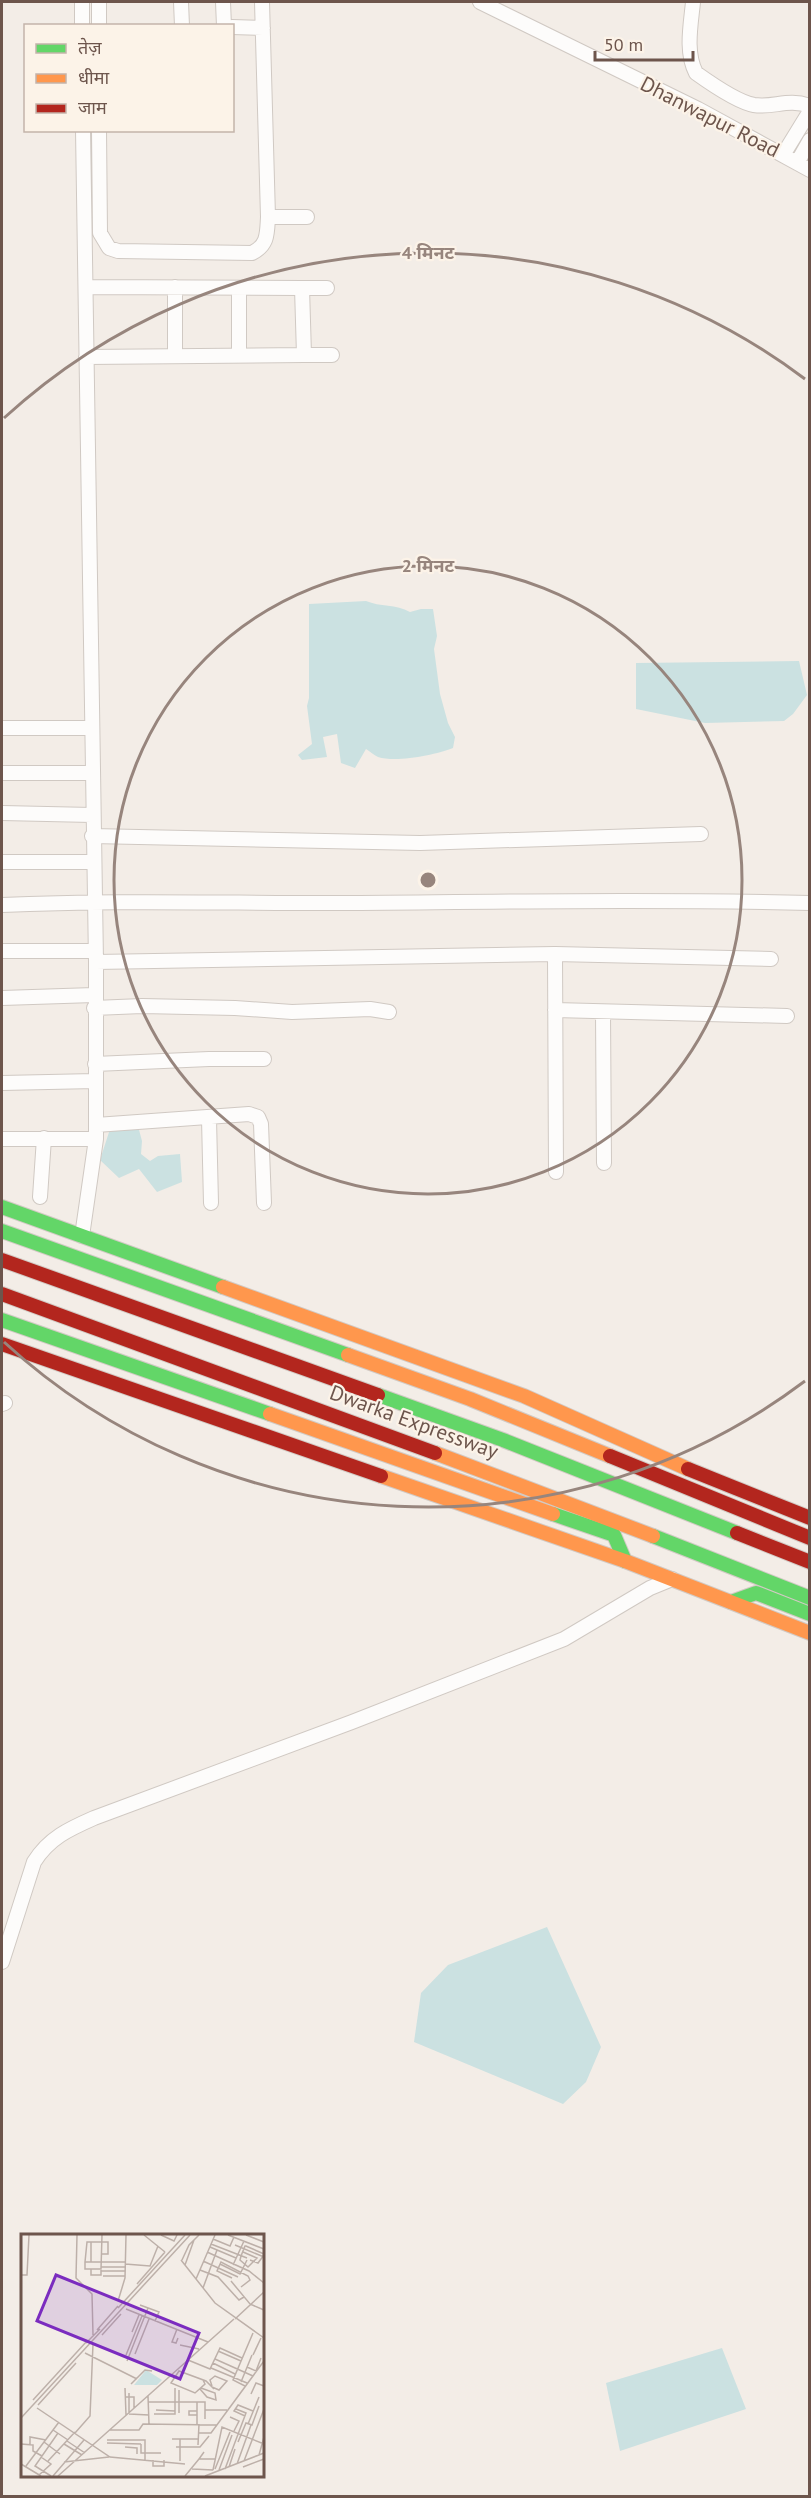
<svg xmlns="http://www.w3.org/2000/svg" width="811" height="2498" font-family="'PT Sans','Noto Sans Devanagari',sans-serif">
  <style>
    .water { fill: #cbe1e1 }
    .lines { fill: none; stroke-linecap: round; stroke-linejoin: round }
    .street-casing { stroke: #d0c9c3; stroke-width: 16 }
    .fast-casing { stroke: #d2cac4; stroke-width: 16 }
    .slow-casing { stroke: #d2cac4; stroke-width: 16 }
    .jam-casing { stroke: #d2cac4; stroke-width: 16 }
    .street { stroke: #fdfcfb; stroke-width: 14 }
    .fast { stroke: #63d668; stroke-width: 14 }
    .slow { stroke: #ff974d; stroke-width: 14 }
    .jam { stroke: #b3261e; stroke-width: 14 }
    .ring { fill: none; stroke: #97857d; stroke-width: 3 }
    .labels { text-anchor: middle; stroke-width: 4.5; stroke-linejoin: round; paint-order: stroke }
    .street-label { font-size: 21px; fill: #6d554c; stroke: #fcf3e8 }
    .inset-road { fill: none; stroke: #bdb0a9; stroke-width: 1.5 }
    .view { fill: #7b2cbf; fill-opacity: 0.15; stroke: #7b2cbf; stroke-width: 3 }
    .inset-edge { fill: none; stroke: #6d554c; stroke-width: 3 }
    .centre { fill: #97857d; stroke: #fcf3e8; stroke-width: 3 }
    .ring-label { font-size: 18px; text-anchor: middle; font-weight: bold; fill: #97857d; stroke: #fcf3e8; stroke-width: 4.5; stroke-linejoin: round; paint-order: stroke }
  </style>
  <rect width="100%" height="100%" fill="#f3ede7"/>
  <path class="water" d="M366 601C380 607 396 604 410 612L421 609H433L437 636 434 649 440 694 448 723 455 737 453 748C435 755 396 763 378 757 374 755 369 751 366 749L355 768 341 763 337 734 323 737 327 757 302 760 298 755 312 744 307 706 309 698V604Z
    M799 661 807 695 793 714 784 721 705 723 636 709V663Z
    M111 1126H138L142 1141 141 1154 150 1161 158 1156 180 1154 182 1182 157 1192 139 1169 119 1178 100 1160Z
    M547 1927 601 2047 586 2082 563 2104 414 2042 421 1993 448 1965Z
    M722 2348 746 2409 620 2451 606 2383Z"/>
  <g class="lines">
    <defs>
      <path id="street" d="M82 2V26
        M181 2 182 26
        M223 2 224 26
        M262 2 268 217H307
        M480 2 698 109 810 170
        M693 2C691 24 685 52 696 73 710 83 737 102 754 105 774 108 788 98 810 106
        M99 26V2
        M232 27 263 28
        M99 130 100 233 109 248 118 251 252 253C268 245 267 234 268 217
        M783 155 810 111
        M797 163 810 140
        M86 287 302 288 304 355 86 357
        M175 287V356
        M302 288H327
        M239 355V288
        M304 355H332
        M2 728H91
        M2 773H92
        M2 813 92 815
        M92 836 420 843 701 834
        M2 862H93
        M2 905C110 900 219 903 328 903 489 902 649 899 810 903
        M2 951H95
        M555 954 556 1172
        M96 962 555 954 771 959
        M2 998 94 995
        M94 1008 142 1006 235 1008 292 1012 370 1009 389 1012
        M555 1010 787 1016
        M603 1013 604 1163
        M95 1064 209 1059H264
        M2 1083 95 1081
        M209 1119 211 1203
        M96 1125 249 1114 258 1117 261 1124 264 1203
        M2 1139H96
        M40 1197 44 1138
        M82 1236 96 1139V962L83 130
        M2 1404 5 1403
        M2 1962 34 1862C49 1838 69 1829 94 1818L352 1722 564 1639 650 1588 672 1579"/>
      <path id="fast" d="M2 1207 223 1287
        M2 1231 348 1355
        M2 1320 270 1414
        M378 1395 503 1440 737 1533
        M553 1514 614 1535 625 1561
        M653 1536 810 1598
        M731 1602 756 1593 810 1614"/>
      <path id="slow" d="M223 1287 524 1396 688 1469
        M348 1355 470 1399 610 1456
        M270 1414 553 1514
        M435 1453 653 1536
        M381 1476 625 1561 810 1633"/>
      <path id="jam" d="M2 1260 378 1395
        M2 1294 435 1453
        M2 1344 381 1476
        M610 1456 810 1538
        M688 1469 810 1518
        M737 1533 810 1562"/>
    </defs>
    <use href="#street" class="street-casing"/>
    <use href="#fast" class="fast-casing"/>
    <use href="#slow" class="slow-casing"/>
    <use href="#jam" class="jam-casing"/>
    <use href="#street" class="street"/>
    <use href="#fast" class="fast"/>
    <use href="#slow" class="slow"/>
    <use href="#jam" class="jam"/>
  </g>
  <g class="ring">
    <circle cx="428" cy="880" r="314"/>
    <path d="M805 1381A627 627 0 0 1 4 1342M4 418A627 627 0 0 1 805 379"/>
  </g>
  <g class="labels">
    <g class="street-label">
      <text transform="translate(710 117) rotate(27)" y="7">Dhanwapur Road</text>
      <text transform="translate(414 1422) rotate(20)" y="7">Dwarka Expressway</text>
    </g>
  </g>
  <g transform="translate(21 2234)">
    <rect width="243" height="243" fill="#f3ede7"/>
    <path d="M125 136 141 146 136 151H113Z" fill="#cbe1e1"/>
    <path class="inset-road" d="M56 1 55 44 71 60 72 101M123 1 144 18M140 1 153 7 156 1M207 1 243 15M225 1 243 8M192 5 209 12 213 3M190 10 226 24M214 11 243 23M189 13 215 24M186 18 228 37 243 49M222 18 236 24 227 33 219 26 220 22 224 12H225L243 20M80 20H87V8H66L64 28H104M160 26 194 69 243 104M161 26 168 11 178 1M229 26 237 29 243 21M182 27 217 43M64 28V35H80L81 1M70 28V8M104 30 129 32 137 12M199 30 219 40 226 26M164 31 173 6M212 31 223 7M80 33H104M70 35V41H80V36M179 36 197 43 218 66 223 63M80 37H104M0 41H6L8 1M82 42H104M211 44 196 37 200 28 227 42 229 46 220 53M175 45 194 1M210 47 229 70 243 76M116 50 144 18M182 54 196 16M97 67 104 44 105 1M119 71 138 78 134 87M97 74 164 1M105 75 187 108M214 85 243 58M156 95 151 108 155 109 157 104M76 96 97 72M111 98 118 81M81 101 100 80M65 109 79 95M159 111 178 115M197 117 220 127M64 119 116 145M114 120 128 85M105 121 121 82M232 121 240 104M194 125 232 142M167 126 189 135 199 114 221 124M106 127 127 74M192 129 214 140M226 133 235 137 240 124M190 134 226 149M182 146 184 150 174 159 150 149 158 137 185 147 193 155M220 148 231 121M110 150 124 136 131 137M191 152 189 146 194 142 206 147 198 156 191 153M224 152 212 146 232 99M104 154 105 181M179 155 186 163 195 166 194 159 180 154M108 159V178M230 160 235 149 243 152M127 162 128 190M104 163H113V174M12 166 66 107M127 168H184V185M17 171 55 129M16 174 89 223 164 230M135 176 154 177M184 176H206M176 177H168V181H176M158 179V156M108 180 128 181M133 180H154V154M224 182 213 177 217 171 232 177M209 183 218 187 213 197M0 184 169 1M176 190V168M227 190 238 163M32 196 47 206M89 196H118L122 190 196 191M54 199 69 182 72 110M178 199H190L243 127M151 205H177M159 205V227M86 206H124V226M46 207 64 219M23 208 39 220M217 208 225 189 231 191 238 172M86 209 120 210M0 210 12 211V217L21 222M43 210 61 221M120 210V219H140M9 211V203L25 206M177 211 178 190M104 213 116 214V220M155 213H179L188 202M183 218 178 225H194M238 221 243 203M132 226V232H143V226M27 227 54 198M223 227 243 175M43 228 88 223M0 230 20 242M216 230 230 191M5 232 38 188M208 233 214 215M222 233 243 225M171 235 192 236M194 235 209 198M204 235 225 179 215 175M192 236 201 193 243 210M198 236 211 201M18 241 30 230 20 223M30 242 14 232 37 199M32 242 63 206M37 242 213 85M164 242 178 225M184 242 243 219"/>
    <path class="view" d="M35 41 178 99 159 145 16 87Z"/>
    <rect width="243" height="243" class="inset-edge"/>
  </g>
  <circle cx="428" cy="880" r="9" class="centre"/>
  <g class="ring-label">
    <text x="428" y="259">4 मिनट</text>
    <text x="428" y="572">2 मिनट</text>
  </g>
  <rect width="811" height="2498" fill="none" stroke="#6d554c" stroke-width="6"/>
  <rect x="24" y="24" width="210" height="108" fill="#fcf3e8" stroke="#c3b4aa" stroke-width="1.5"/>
  <rect x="36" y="44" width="30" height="9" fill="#63d668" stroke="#c3b4aa" stroke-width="1.5"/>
  <text x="78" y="54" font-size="18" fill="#6d554c">तेज़</text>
  <rect x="36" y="74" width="30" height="9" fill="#ff974d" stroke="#c3b4aa" stroke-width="1.5"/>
  <text x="78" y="84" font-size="18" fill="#6d554c">धीमा</text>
  <rect x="36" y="104" width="30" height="9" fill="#b3261e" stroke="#c3b4aa" stroke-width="1.5"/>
  <text x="78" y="114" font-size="18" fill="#6d554c">जाम</text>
  <path d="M595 51v9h98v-9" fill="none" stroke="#6d554c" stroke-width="3"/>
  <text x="604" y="51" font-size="18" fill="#6d554c" stroke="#fcf3e8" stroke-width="4.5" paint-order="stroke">50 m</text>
</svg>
